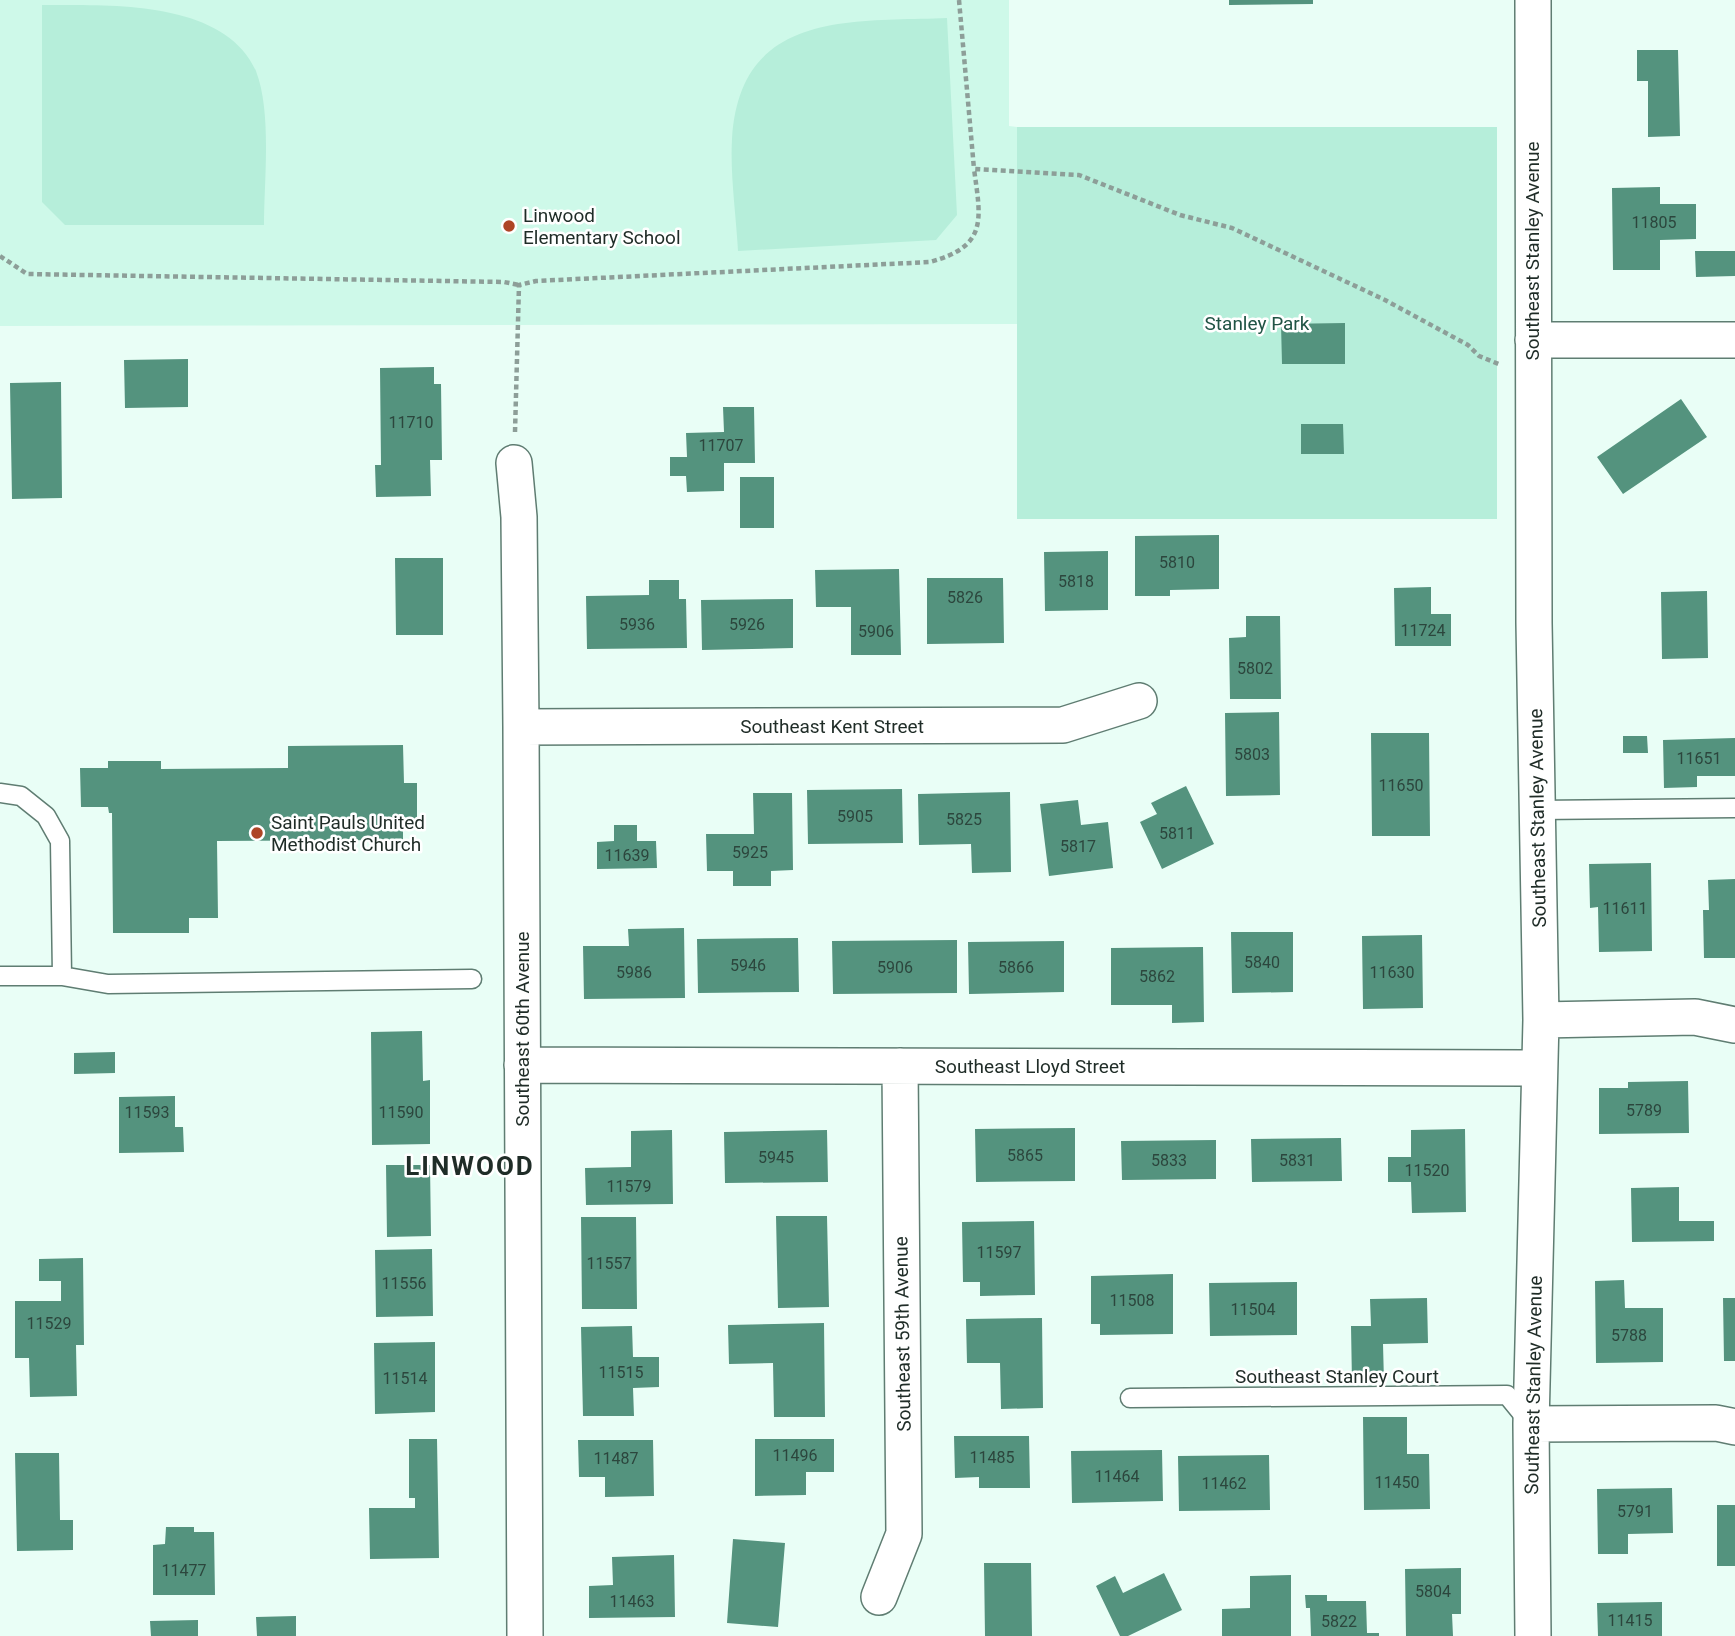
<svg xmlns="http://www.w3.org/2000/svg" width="1735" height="1636" font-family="Roboto,sans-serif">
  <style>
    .built { fill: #cef9e9 }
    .green { fill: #b6eeda }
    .building { fill: #54937e }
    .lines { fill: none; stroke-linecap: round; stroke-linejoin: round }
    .lane-casing { stroke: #5f7d72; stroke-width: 21 }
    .street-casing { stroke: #5f7d72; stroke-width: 38 }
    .path { stroke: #8d9e98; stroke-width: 4.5; stroke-dasharray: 5 3.5; stroke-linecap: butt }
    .lane { stroke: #fff; stroke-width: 18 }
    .street { stroke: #fff; stroke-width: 35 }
    .poi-dot { fill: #ae4526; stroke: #fff; stroke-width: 2.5 }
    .labels { text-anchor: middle; stroke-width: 5; stroke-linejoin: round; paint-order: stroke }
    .number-label { font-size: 16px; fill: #2c463d }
    .poi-label { font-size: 19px; fill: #1f2c27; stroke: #fff; text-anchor: start }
    .street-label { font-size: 19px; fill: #1f2c27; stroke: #fff }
    .park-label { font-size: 19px; fill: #205445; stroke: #fff }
    .district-label { font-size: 26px; font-weight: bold; letter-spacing: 2px; fill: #1f2c27; stroke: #fff }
  </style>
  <rect width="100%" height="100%" fill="#e9fef6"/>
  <path class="built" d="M0 0H1009V126L1017 127V324L0 326Z"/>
  <path class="green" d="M42 5C112 5 224 0 256 71 272 113 264 180 264 225H65L42 202Z
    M947 18 957 215 936 240 738 251C736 214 730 175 732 139 740 10 850 22 947 18Z
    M1017 127H1497V519H1017Z"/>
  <path class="building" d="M1229 0H1313V4L1229 5Z
    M1637 50H1678L1680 136 1648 137V81H1637Z
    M1660 187V204H1696V239L1660 240V270H1613L1612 188Z
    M1695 251H1735V276L1696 277Z
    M1345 323V364H1282L1281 324Z
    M188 359V407L125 408 124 360Z
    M434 367V384H441L442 460H430L431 496 376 497 375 465H381L380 368Z
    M61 382 62 498 12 499 10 383Z
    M1681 399 1707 437 1623 494 1597 457Z
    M723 407H754L755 463H724V491L687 492 686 476H670V457H687L686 433 724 432Z
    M1301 424H1343L1344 454H1301Z
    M740 477H774V528H740Z
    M1219 535V589L1170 590V596H1135V536Z
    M1108 551V610L1045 611 1044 552Z
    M395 558H443V635H396Z
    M899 569 901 655H851V607H816L815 570Z
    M927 578H1003L1004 643 927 644Z
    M649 580H679V599H686L687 648 587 649 586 596 649 595Z
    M1431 587V614H1451V646H1395L1394 588Z
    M1707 591 1708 658 1662 659 1661 592Z
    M793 599V648L702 650 701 600Z
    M1246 616H1280L1281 699H1230L1229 638 1246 637Z
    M1279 712 1280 795 1226 796 1225 713Z
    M1371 733H1429L1430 836H1372Z
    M1623 736H1647L1648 753H1623Z
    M1735 738V776H1697V787L1664 788 1663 740Z
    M403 745 404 783H417V825L403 826V840L217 841 218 918H189V933H113L112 813H109L108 807H81L80 768H108V761H161V769L288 768V746Z
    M1186 786 1214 844 1162 869 1140 822 1157 814 1151 803Z
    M902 789 903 843 808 844 807 790Z
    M1010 792 1011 872 972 873 971 844 919 845 918 794Z
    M753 793H792L793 870 771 871V886H733V871H707L706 834H754Z
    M1078 800 1081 825 1108 822 1113 868 1049 876 1040 804Z
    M614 825H637V841H656L657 868 597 869V842L614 841Z
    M1651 863 1652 951 1599 952 1598 907 1590 908 1589 864Z
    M1735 879V958H1704L1703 910H1709L1708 880Z
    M684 928 685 998 584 999 583 946H629L628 929Z
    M1231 932H1293V992L1232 993Z
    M1422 935 1423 1008 1363 1009 1362 936Z
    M798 938 799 992 698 993 697 939Z
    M957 940V993L833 994 832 941Z
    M1064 941V992L969 994 968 942Z
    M1203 947 1204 1022 1172 1023V1005H1111V948Z
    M422 1031 423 1081 430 1080V1144L372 1145 371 1032Z
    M115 1052V1073L74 1074V1053Z
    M1688 1081 1689 1133 1599 1134V1088H1628V1082Z
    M175 1096V1127H183L184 1152 119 1153V1097Z
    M1075 1128V1181L976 1182 975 1129Z
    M1465 1129 1466 1212 1412 1213 1411 1182H1388V1157H1411V1130Z
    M672 1130 673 1204 586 1205 585 1168 631 1167V1131Z
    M827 1130 828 1182 725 1183 724 1132Z
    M1341 1138 1342 1181 1252 1182 1251 1139Z
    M1216 1140V1179L1122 1180 1121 1141Z
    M386 1165H430L431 1236 387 1237Z
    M1679 1187V1221H1714V1241L1632 1242 1631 1188Z
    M776 1216H827L829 1307 778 1308Z
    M581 1217H636L637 1309H582Z
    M1034 1221 1035 1295 980 1296V1282H963L962 1222Z
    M432 1249 433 1316 376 1317 375 1250Z
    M83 1258 84 1345H76L77 1396 30 1397 29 1358H15V1301H61V1281H39V1259Z
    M1173 1274V1334L1100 1335V1324H1091V1276Z
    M1624 1280 1625 1308H1663V1362L1596 1363 1595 1281Z
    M1297 1282V1335L1210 1336 1209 1283Z
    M1427 1298 1428 1343 1383 1344 1384 1382 1352 1383 1351 1326H1371L1370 1299Z
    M1723 1298H1735V1361H1724Z
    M1042 1318 1043 1408 1001 1409 1000 1363H967L966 1319Z
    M824 1323 825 1417H774L773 1363 729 1364 728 1325Z
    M632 1326 633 1357H659V1387L633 1388 634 1416H583L581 1327Z
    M435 1342V1412L375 1414 374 1343Z
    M1363 1417H1407V1454H1429L1430 1509 1364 1510Z
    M954 1436H1029L1030 1488H979V1477L955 1478Z
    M409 1439H437L439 1558 370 1559 369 1508H415V1498H409Z
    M755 1439H834V1472H806V1495L755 1496Z
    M578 1440H653L654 1496 605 1497V1477H579Z
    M1162 1450 1163 1501 1072 1503 1071 1451Z
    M15 1453H59L60 1520H73V1550L17 1551Z
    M1269 1455 1270 1510 1179 1511 1178 1456Z
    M1672 1488 1673 1533 1628 1534V1554H1598L1597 1489Z
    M1717 1505H1735V1566H1717Z
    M166 1527H194V1532H214L215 1595H153V1545L165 1544Z
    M733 1539 785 1543 778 1627 727 1623Z
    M674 1555 675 1617 589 1618V1586L613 1585 612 1557Z
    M984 1563H1031L1032 1636H985Z
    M1461 1568V1614H1452L1453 1636H1406L1405 1569Z
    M1164 1573 1182 1610 1128 1636H1120L1096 1586 1115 1576 1123 1593Z
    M1291 1575V1636H1222V1609L1250 1608V1576Z
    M1305 1595H1327V1601H1366L1367 1633H1379V1636H1311L1310 1608H1306Z
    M1662 1602V1636H1598L1597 1603Z
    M296 1616V1636H257L256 1617Z
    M198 1620V1636H151L150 1621Z"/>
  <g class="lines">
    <defs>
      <path id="lane" d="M0 793 21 796 46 816 60 841 62 976H0
        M1537 810 1735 808
        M62 976 108 984 472 979
        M1130 1398 1507 1395 1529 1422"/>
      <path id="street" d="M1533 0 1534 623 1541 1020 1531 1424 1533 1636
        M1533 340H1735
        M514 463 519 517 521 727 525 1636
        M521 727 1063 725 1139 701
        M1541 1020 1695 1017 1735 1025
        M522 1065 1538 1068
        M1531 1424 1716 1423 1735 1427
        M879 1597 904 1534 900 1066"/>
    </defs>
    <use href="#lane" class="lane-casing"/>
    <use href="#street" class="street-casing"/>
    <path class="path" d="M959 0 974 169
      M0 256 27 274 504 282 519 285
      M515 432 519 285 536 281 930 262C988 246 981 220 974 169L1079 175 1180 215 1232 228 1385 300 1468 345 1479 356 1501 365"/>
    <use href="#lane" class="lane"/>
    <use href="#street" class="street"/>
  </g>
  <g class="poi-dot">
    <circle cx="509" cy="226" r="7"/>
    <circle cx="257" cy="833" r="7"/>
  </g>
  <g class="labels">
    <g class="number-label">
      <text x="1654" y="228">11805</text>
      <text x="411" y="428">11710</text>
      <text x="721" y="451">11707</text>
      <text x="1177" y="568">5810</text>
      <text x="1076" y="587">5818</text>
      <text x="965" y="603">5826</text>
      <text x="637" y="630">5936</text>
      <text x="747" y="630">5926</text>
      <text x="1423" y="636">11724</text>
      <text x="876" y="637">5906</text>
      <text x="1255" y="674">5802</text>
      <text x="1252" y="760">5803</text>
      <text x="1699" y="764">11651</text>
      <text x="1401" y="791">11650</text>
      <text x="855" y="822">5905</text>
      <text x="964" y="825">5825</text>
      <text x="1177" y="839">5811</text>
      <text x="1078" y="852">5817</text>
      <text x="750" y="858">5925</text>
      <text x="627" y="861">11639</text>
      <text x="1625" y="914">11611</text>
      <text x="1262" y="968">5840</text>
      <text x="748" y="971">5946</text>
      <text x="895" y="973">5906</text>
      <text x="1016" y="973">5866</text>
      <text x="634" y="978">5986</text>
      <text x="1392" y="978">11630</text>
      <text x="1157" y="982">5862</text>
      <text x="1644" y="1116">5789</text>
      <text x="147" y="1118">11593</text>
      <text x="401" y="1118">11590</text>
      <text x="1025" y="1161">5865</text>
      <text x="776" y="1163">5945</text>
      <text x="1169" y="1166">5833</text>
      <text x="1297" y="1166">5831</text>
      <text x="1427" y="1176">11520</text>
      <text x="629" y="1192">11579</text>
      <text x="999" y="1258">11597</text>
      <text x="609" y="1269">11557</text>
      <text x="404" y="1289">11556</text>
      <text x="1132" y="1306">11508</text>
      <text x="1253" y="1315">11504</text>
      <text x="49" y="1329">11529</text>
      <text x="1629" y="1341">5788</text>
      <text x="621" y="1378">11515</text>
      <text x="405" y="1384">11514</text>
      <text x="795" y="1461">11496</text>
      <text x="992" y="1463">11485</text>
      <text x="616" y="1464">11487</text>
      <text x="1117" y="1482">11464</text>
      <text x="1397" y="1488">11450</text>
      <text x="1224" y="1489">11462</text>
      <text x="1635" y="1517">5791</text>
      <text x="184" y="1576">11477</text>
      <text x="1433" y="1597">5804</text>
      <text x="632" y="1607">11463</text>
      <text x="1630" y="1626">11415</text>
      <text x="1339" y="1627">5822</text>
    </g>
    <g class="poi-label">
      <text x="523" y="222">Linwood<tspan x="523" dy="22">Elementary School</tspan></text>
      <text x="271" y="829">Saint Pauls United<tspan x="271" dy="22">Methodist Church</tspan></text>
    </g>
    <g class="street-label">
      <text transform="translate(1532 251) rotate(-90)" y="7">Southeast Stanley Avenue</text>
      <text x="832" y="733">Southeast Kent Street</text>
      <text transform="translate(1537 818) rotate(-91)" y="7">Southeast Stanley Avenue</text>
      <text transform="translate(522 1029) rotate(-90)" y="7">Southeast 60th Avenue</text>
      <text x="1030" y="1073">Southeast Lloyd Street</text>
      <text transform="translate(902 1334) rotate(-91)" y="7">Southeast 59th Avenue</text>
      <text x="1337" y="1383">Southeast Stanley Court</text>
      <text transform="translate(1533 1385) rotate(-89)" y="7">Southeast Stanley Avenue</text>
    </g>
    <g class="park-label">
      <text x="1257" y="330">Stanley Park</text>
    </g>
    <g class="district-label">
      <text x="470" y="1175">LINWOOD</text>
    </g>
  </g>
</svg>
